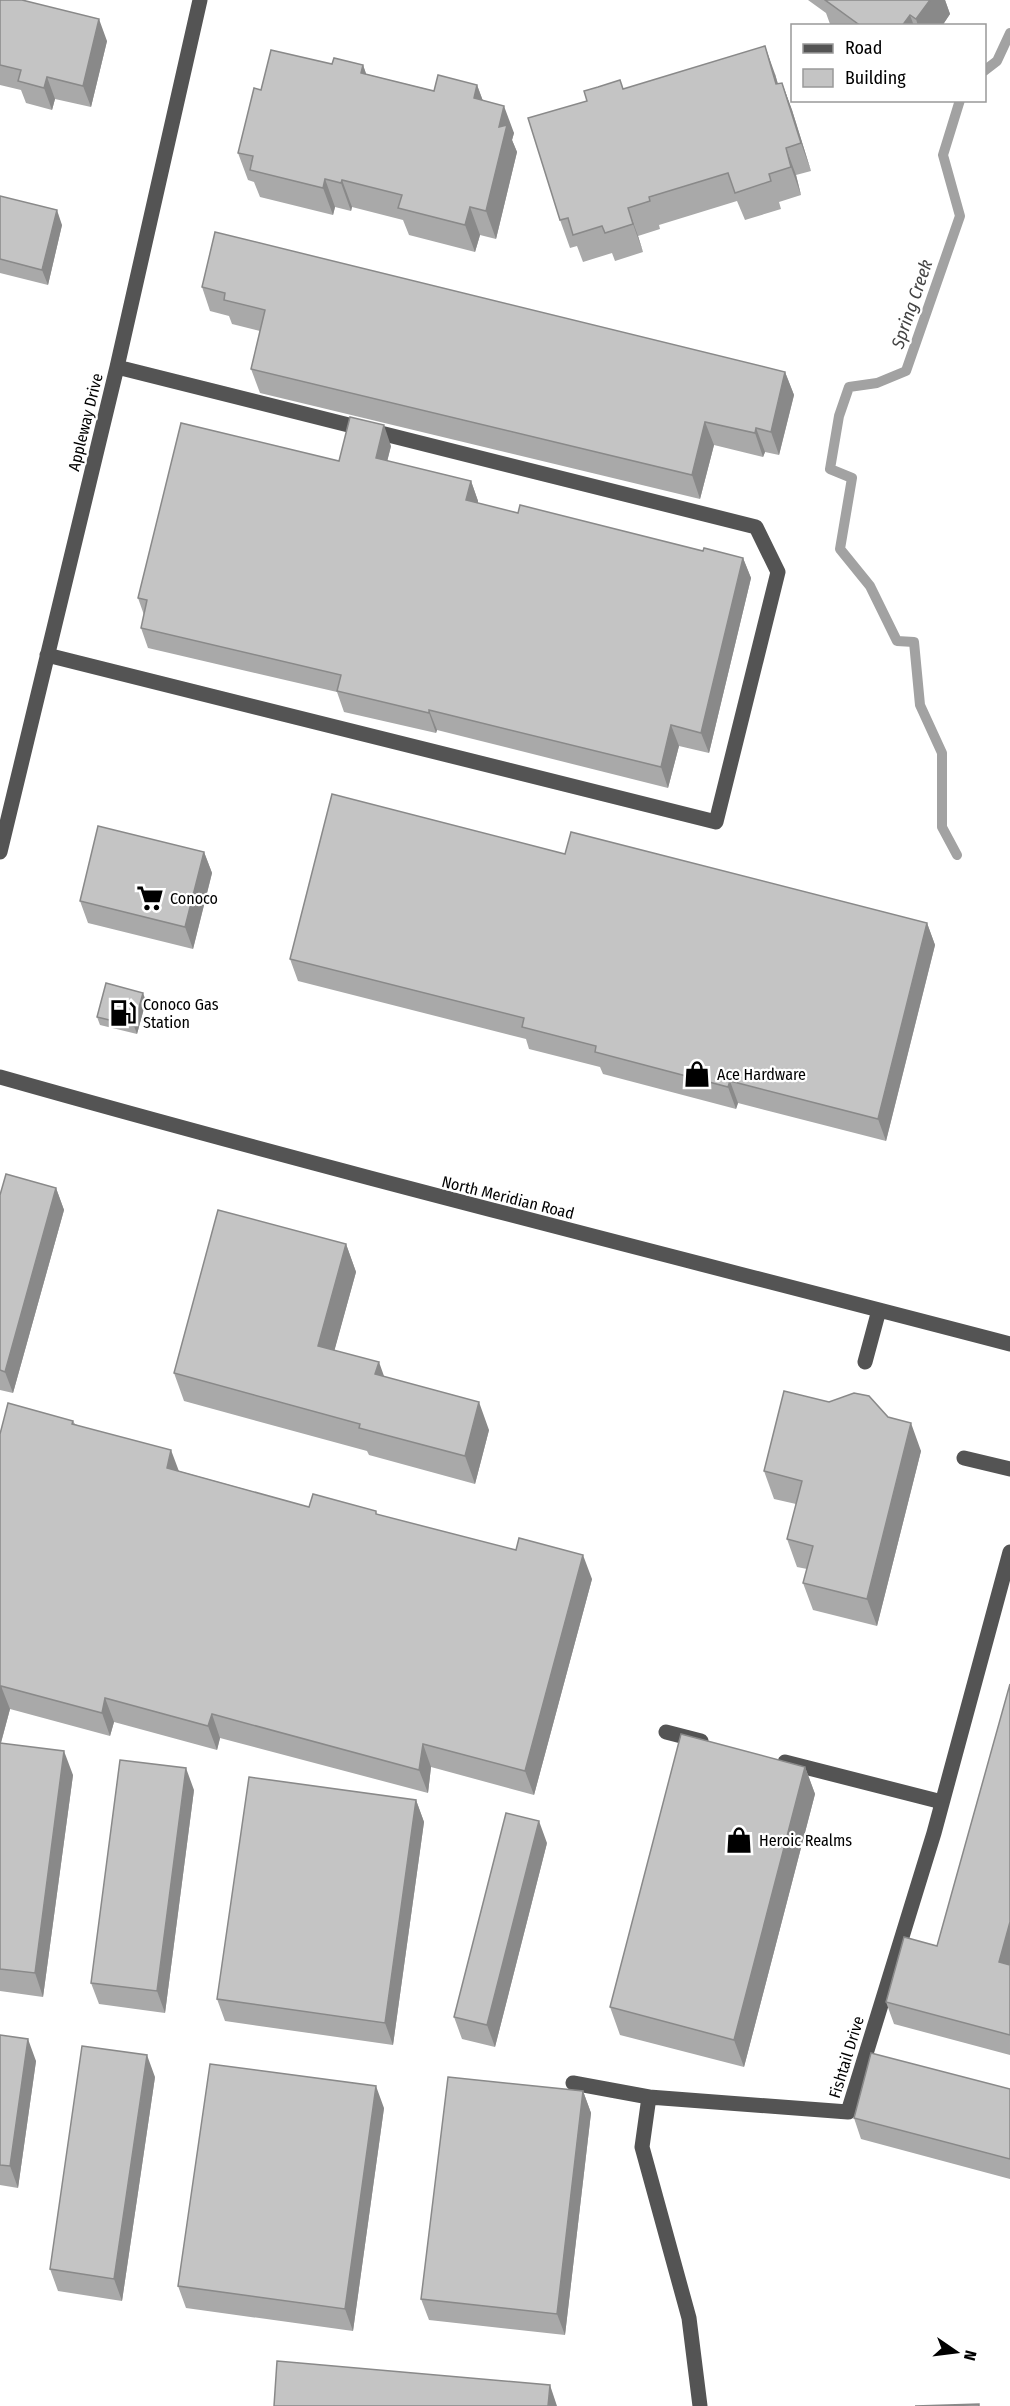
<svg xmlns="http://www.w3.org/2000/svg" width="1010" height="2406" font-family="'Fira Sans Condensed',sans-serif">
  <style>
    .lines { fill: none; stroke-linecap: round; stroke-linejoin: round }
    .stream { stroke: #a2a2a2; stroke-width: 10 }
    .minor { stroke: #545454; stroke-width: 15 }
    .wall { fill: #a9a9a9 }
    .shaded-wall { fill: #898989 }
    .building { fill: #c4c4c4; stroke: #898989; stroke-width: 1.5 }
    .labels { text-anchor: middle; stroke-width: 4.5; stroke-linejoin: round; paint-order: stroke }
    .street-label { font-size: 16px; fill: #000; stroke: #fff }
    .poi-label { font-size: 16px; fill: #000; stroke: #fff; text-anchor: start }
    .water-label { font-size: 18px; font-style: italic; fill: #434343; stroke: #fff }
  </style>
  <rect width="100%" height="100%" fill="#fff"/>
  <g class="lines">
    <path class="stream" d="M984 71 997 61 1010 33
      M957 855 942 827V753L920 705 914 642 897 641 870 586 840 549 852 478 830 469 839 416 849 387 877 383 906 371 960 216 943 155 960 100"/>
    <path class="minor" d="M47 655 716 822 778 572 756 527 117 367
      M0 852 117 367 200 0
      M0 1077C335 1172 673 1256 1010 1344
      M865 1362 879 1310
      M964 1458 1010 1469
      M666 1732 701 1741
      M785 1762 942 1802
      M573 2083 649 2097
      M700 2406 689 2318 642 2147 649 2097 848 2112 934 1833 1010 1552"/>
  </g>
  <path class="wall" d="M0 0 107 41 91 107 55 99 52 110 26 103 21 90 0 85Z
    M808 0H945L950 14 942 26H832L830 24 826 13Z
    M332 64 363 65 366 74 434 91 477 85 483 101 514 133 512 140 517 152 496 239 480 235 475 252 409 235 403 220 352 207 351 211 335 207 333 215 260 197 254 182 248 180 238 153 261 90Z
    M775 74 778 84 782 83 792 110 811 171 796 175 801 195 779 202 781 209 745 220 737 201 659 225 660 229 638 236 643 252 615 261 612 253 583 262 577 246 570 248 560 220 587 101 620 80 623 89Z
    M0 196 62 225 48 285 0 273Z
    M202 287 785 372 794 395 779 455 765 452 763 457 714 445 700 499 260 393 251 369 260 331 232 324 229 316 210 311Z
    M391 446 387 461 471 481 478 501V503L518 513 703 551 743 558 751 578 709 753 679 746 668 788 437 730 436 733 344 712 337 692 148 648 141 628 144 615 138 598 339 461Z
    M204 852 212 873 193 949 88 923 80 901Z
    M565 854 927 923 935 945 886 1141 738 1103 736 1109 603 1074 600 1067 529 1049 526 1039 298 981 290 959Z
    M146 1001 137 1034 100 1025 97 1017Z
    M56 1188 64 1210 13 1393 0 1390V1195Z
    M346 1244 356 1272 334 1351 489 1430 475 1484 369 1455 367 1451 184 1401 174 1373Z
    M888 1417 921 1451 877 1626 813 1610 803 1583 807 1569 797 1567 787 1539 796 1504 774 1499 764 1471Z
    M73 1421 75 1424 179 1471 309 1507 378 1515 592 1579 534 1795 431 1767 428 1793 220 1738 217 1750 114 1722 110 1736 10 1709 1 1743 73 1775 43 1997 0 1991V1434Z
    M1010 1684V2055L894 2024 886 2002 937 1946Z
    M805 1767 815 1794 744 2067 620 2035 610 2007Z
    M194 1790 165 2013 99 2004 91 1983Z
    M416 1800 424 1822 393 2045 225 2021 217 1999Z
    M547 1843 495 2047 462 2039 454 2017Z
    M0 2035 36 2061 18 2188 0 2185Z
    M155 2077 122 2301 58 2291 50 2269Z
    M1010 2089V2179L861 2139 854 2118Z
    M583 2091 591 2113 565 2335 429 2320 421 2299Z
    M384 2108 353 2331 186 2308 178 2286Z"/>
  <path class="shaded-wall" d="M930 0H945L950 14 942 26H918L916 19Z
    M910 15 914 26H902Z
    M99 19 107 41 91 107 83 86Z
    M765 46 775 74 786 112 776 84Z
    M363 65 373 93 361 73Z
    M47 77 55 99 52 110 44 88Z
    M782 83 792 110 811 171 801 143Z
    M477 85 487 112 474 98Z
    M504 106 514 133 512 140 517 152 496 239 486 211 499 127Z
    M786 148 796 175 801 195 791 167Z
    M325 179 335 207 333 215 323 188Z
    M342 180 352 207 351 211 341 183Z
    M470 207 480 235 475 252 465 225Z
    M628 208 638 236 643 252 633 224Z
    M57 210 62 225 48 285 42 270Z
    M785 372 794 395 779 455 771 432Z
    M705 422 714 445 700 499 692 475Z
    M384 425 391 446 383 478 376 458Z
    M756 428 765 452 763 457 755 433Z
    M471 481 478 501 474 520 466 500Z
    M743 558 751 578 709 753 701 733Z
    M429 710 437 730 436 733 429 713Z
    M671 725 679 746 668 788 661 767Z
    M204 852 212 873 193 949 185 927Z
    M927 923 935 945 886 1141 878 1119Z
    M143 993 146 1001 137 1034 134 1026Z
    M730 1081 738 1103 736 1109 728 1087Z
    M56 1188 64 1210 13 1393 5 1372Z
    M346 1244 356 1272 328 1374 318 1346Z
    M379 1362 389 1390 375 1374Z
    M479 1402 489 1430 475 1484 465 1456Z
    M911 1423 921 1451 877 1626 867 1599Z
    M171 1450 180 1474 167 1468Z
    M583 1555 592 1579 534 1795 525 1771Z
    M1 1686 10 1709 0 1746V1691Z
    M105 1698 114 1722 110 1736 102 1713Z
    M212 1714 220 1738 217 1750 208 1726Z
    M423 1744 431 1767 428 1793 419 1770Z
    M64 1751 73 1775 43 1997 35 1973Z
    M805 1767 815 1794 744 2067 734 2040Z
    M186 1768 194 1790 165 2013 157 1991Z
    M416 1800 424 1822 393 2045 385 2023Z
    M539 1821 547 1843 495 2047 487 2025Z
    M1010 1922V1973L999 1962Z
    M28 2039 36 2061 18 2188 10 2166Z
    M147 2055 155 2077 122 2301 114 2279Z
    M376 2086 384 2108 353 2331 345 2309Z
    M583 2091 591 2113 565 2335 557 2314Z
    M550 2385 557 2406H548Z"/>
  <path class="building" d="M0 0H22L99 19 83 86 47 77 44 88 18 81 21 70 0 65Z
    M825 0H930L916 19 910 15 902 26H861Z
    M765 46 776 84 782 83 801 143 786 148 791 167 769 174 771 181 735 193 728 173 649 197 650 201 628 208 633 224 605 233 602 226 573 235 568 218 560 220 528 118 587 101 584 91 598 87 620 80 623 89Z
    M271 50 332 64 334 58 363 65 361 73 434 91 438 75 477 85 474 98 504 106 499 127 507 125 486 211 470 207 465 225 398 208 402 195 342 180 341 183 325 179 323 188 250 170 253 156 238 153 254 88 261 90Z
    M0 196 57 210 42 270 0 259Z
    M215 232 785 372 771 432 756 428 755 433 705 422 692 475 251 369 265 310 224 300 225 293 202 287Z
    M350 417 384 425 376 458 471 481 466 500 518 513 520 505 703 551 704 548 743 558 701 733 671 725 661 767 429 710V713L337 691 341 675 141 628 147 600 138 598 181 423 339 461Z
    M332 794 565 854 571 832 927 923 878 1119 730 1081 728 1087 595 1052 596 1046 522 1027 524 1018 290 959Z
    M98 826 204 852 185 927 80 901Z
    M106 983 143 993 134 1026 97 1017Z
    M6 1174 56 1188 5 1372 0 1370V1195Z
    M218 1210 346 1244 318 1346 379 1362 375 1374 479 1402 465 1456 359 1428 360 1424 174 1373Z
    M784 1391 829 1402 854 1393 869 1396 888 1417 911 1423 867 1599 803 1583 813 1546 787 1539 802 1481 764 1471Z
    M8 1403 73 1421 72 1424 171 1450 167 1468 309 1507 313 1494 376 1511V1514L516 1550 519 1538 583 1555 525 1771 423 1744 419 1770 212 1714 208 1726 105 1698 102 1713 1 1686 0 1691V1434Z
    M1010 1684V1922L999 1962 1010 1965V2035L886 2002 904 1937 937 1946Z
    M681 1734 805 1767 734 2040 610 2007Z
    M0 1743 64 1751 35 1973 0 1969Z
    M120 1760 186 1768 157 1991 91 1983Z
    M249 1777 416 1800 385 2023 217 1999Z
    M506 1813 539 1821 487 2025 454 2017Z
    M0 2035 28 2039 10 2166 0 2165Z
    M82 2046 147 2055 114 2279 50 2269Z
    M871 2053 1010 2089V2159L854 2118Z
    M210 2064 376 2086 345 2309 178 2286Z
    M448 2077 583 2091 557 2314 421 2299Z
    M277 2361 550 2385 548 2406H274Z
    M979 2404V2406H915Z"/>
  <defs>
    <symbol id="supermarket-bare" viewBox="-9 -9 18 18"><path d="M-6-5.5h2.5l.6 2H6L4.5 2H-2.5L-4.4-4H-6ZM-1.5 3.2a1.3 1.3 0 1 0 .1 0ZM3 3.2a1.3 1.3 0 1 0 .1 0Z" fill="#000" stroke="#fff" stroke-width="2.5" paint-order="stroke"/></symbol>
    <symbol id="fuel-bare" viewBox="-9 -9 18 18"><path d="M-5.5-6h7V0h2V4h1.3V-2.5L3-4.5l.8-.8L6-3V5H2.5V1h-1V6h-7ZM-4.2-4.7v3.2H.2V-4.7Z" fill="#000" stroke="#fff" stroke-width="2.5" paint-order="stroke"/></symbol>
    <symbol id="shop-bare" viewBox="-9 -9 18 18"><path d="M-5-2.5h2.3a2.7 3.5 0 0 1 5.4 0H5L5.5 6h-11ZM-1.5-2.5h3a1.5 2.3 0 0 0-3 0Z" fill="#000" stroke="#fff" stroke-width="2.5" paint-order="stroke"/></symbol>
  </defs>
  <g fill-rule="evenodd">
    <use href="#supermarket-bare" x="131" y="879" width="38" height="38"/>
    <use href="#fuel-bare" x="104" y="994" width="38" height="38"/>
    <use href="#shop-bare" x="678" y="1055" width="38" height="38"/>
    <use href="#shop-bare" x="720" y="1821" width="38" height="38"/>
  </g>
  <g class="labels">
    <g class="street-label">
      <text transform="translate(85 422) rotate(-76)" y="6">Appleway Drive</text>
      <text transform="translate(508 1197) rotate(14)" y="6">North Meridian Road</text>
      <text transform="translate(846 2057) rotate(-73)" y="6">Fishtail Drive</text>
    </g>
    <g class="poi-label">
      <text x="170" y="904">Conoco</text>
      <text x="143" y="1010">Conoco Gas<tspan x="143" dy="18">Station</tspan></text>
      <text x="717" y="1080">Ace Hardware</text>
      <text x="759" y="1846">Heroic Realms</text>
    </g>
    <g class="water-label">
      <text transform="translate(912 304) rotate(-71)" y="6">Spring Creek</text>
    </g>
  </g>
  <rect x="791" y="24" width="195" height="78" fill="#ffffff" stroke="#999999" stroke-width="1.5"/>
  <rect x="803" y="44" width="30" height="9" fill="#545454" stroke="#999999" stroke-width="1.5"/>
  <text x="845" y="54" font-size="18" fill="#000000">Road</text>
  <rect x="803" y="69" width="30" height="18" fill="#c4c4c4" stroke="#999999" stroke-width="1.5"/>
  <text x="845" y="84" font-size="18" fill="#000000">Building</text>
  <g transform="translate(956 2352) rotate(104)" stroke="#ffffff" stroke-width="4.5" paint-order="stroke">
  <path d="M0-4.5L10 22L0 15L-10 22Z" fill="#000000"/>
  <text y="-9" font-size="16" font-weight="bold" text-anchor="middle" fill="#000000">N</text>
  </g>
</svg>
